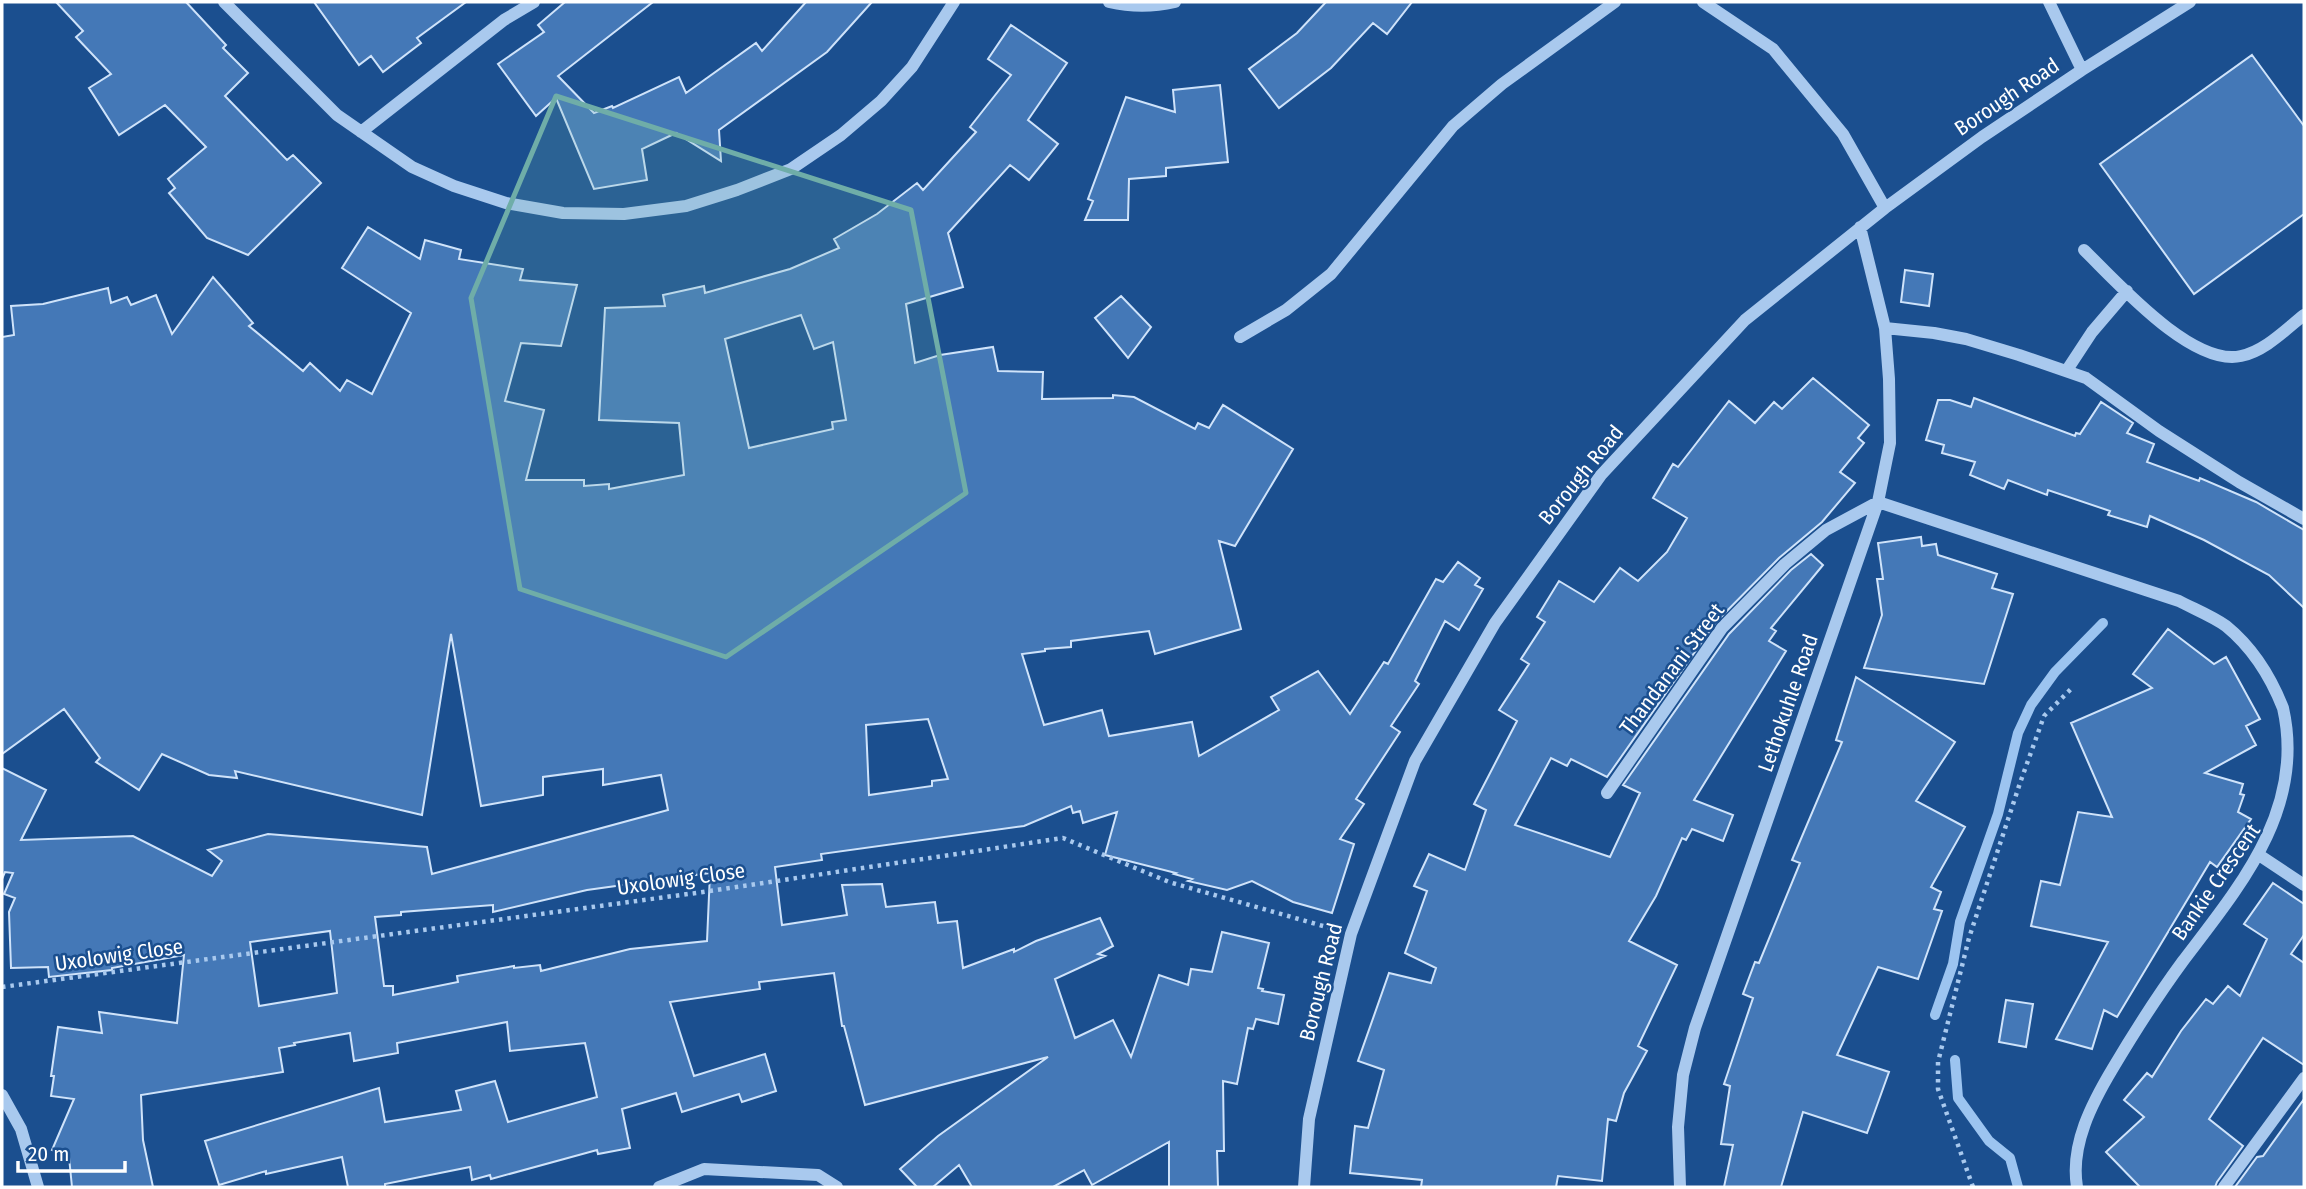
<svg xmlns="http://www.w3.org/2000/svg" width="2306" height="1189" font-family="'Fira Sans Condensed',sans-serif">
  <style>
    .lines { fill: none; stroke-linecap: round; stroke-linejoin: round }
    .stream { stroke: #9cc4f0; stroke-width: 10 }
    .building { fill: #4478b7; stroke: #cfe3fa; stroke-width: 2; fill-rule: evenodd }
    .path { stroke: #a9c9ee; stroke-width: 4.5; stroke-dasharray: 3.5 5; stroke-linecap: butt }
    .minor { stroke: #a9c9ee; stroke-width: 12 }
    .marked { fill: #6fada8; fill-opacity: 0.2; stroke: #6fada8; stroke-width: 5; stroke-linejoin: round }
    .labels { text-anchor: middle; stroke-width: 5; stroke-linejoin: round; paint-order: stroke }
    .street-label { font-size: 21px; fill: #fff; stroke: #1b4f8f }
  </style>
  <rect width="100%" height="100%" fill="#1b4f8f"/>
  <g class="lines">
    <path class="stream" d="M1935 1015 1953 964 1960 922 1998 814 2018 733 2031 705 2055 672 2103 623
      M1955 1060 1958 1098 1989 1141 2010 1158 2018 1187"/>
  </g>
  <path class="building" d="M56 2H186L226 45 223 48 248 73 225 96 287 160 293 155 321 183 248 255 207 238 169 193 175 188 168 179 206 147 165 105 119 135 89 88 111 74 76 37 83 31Z
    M314 2H466L417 38 421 43 383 72 371 56 359 65Z
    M565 2H653L558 76 594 113 612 106 613 108 679 77 686 93 756 43 762 51 806 2H872L827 52 719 130 721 161 676 133 642 149 647 180 594 189 556 98 536 116 498 64 544 32 538 25Z
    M1326 2H1412L1387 34 1373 23 1331 68 1279 108 1249 69 1297 33Z
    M1011 25 1067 63 1028 120 1058 144 1029 180 1010 165 948 233 963 287 906 304 915 363 940 355 993 347 998 371 1043 372 1042 399 1113 398V395L1134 397 1195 429 1198 423 1209 428 1223 405 1293 449 1235 546 1219 541 1241 629 1155 654 1149 631 1071 641V647L1045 649V651L1022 654 1044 725 1102 710 1109 736 1192 722 1199 756 1279 710 1271 697 1318 671 1350 714 1384 662 1388 664 1436 579 1443 582 1458 562 1480 578 1475 585 1483 589 1459 630 1445 621 1415 681 1419 684 1391 726 1400 732 1356 799 1364 804 1340 839 1354 844 1332 913 1293 902 1252 881 1227 890 1188 881 1192 879 1174 874 1176 873 1105 855 1117 812 1083 823 1080 811 1073 813 1071 806 1024 826 821 854 822 860 775 867 782 925 847 915 842 885 882 884 886 907 935 902 938 923 957 921 963 968 1014 949V952L1036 941 1100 918 1113 946 1098 954 1105 956 1055 979 1075 1038 1113 1020 1131 1057 1159 975 1188 985 1191 969 1212 972 1222 932 1269 943 1258 988 1263 989 1262 991 1284 995 1278 1024 1256 1019 1253 1029 1248 1028 1237 1084 1223 1081 1224 1151H1217L1218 1187H1169V1142L1092 1185 1084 1170 1053 1187H972L959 1165 933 1187H917L900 1169 938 1136 1048 1057 865 1105 844 1026H842L834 973 759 982 760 989 670 1002 694 1076 765 1054 776 1091 742 1102 739 1094 682 1112 676 1093 622 1109 630 1148 598 1154 597 1150 491 1179 490 1175 472 1180 470 1167 385 1184V1187H348L342 1157 266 1174V1171L219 1185 205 1141 379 1088 385 1122 461 1110 456 1091 495 1081 508 1122 597 1097 585 1043 510 1051 507 1022 397 1043 398 1053 354 1061 350 1033 294 1043 295 1045 279 1048 283 1072 141 1095 143 1140 153 1187H72L69 1157 52 1150 74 1099 51 1096 54 1076H51L58 1027 102 1033 99 1012 177 1023 184 955 112 968V970L49 977 48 967 11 968 9 912 15 898 4 894 13 873 5 872 2 879V768L46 790 21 840 133 836 212 876 222 861 208 850 268 834 427 847 432 874 668 810 661 775 603 785V769L543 777V795L481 806 451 634 422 815 235 771 237 778 209 775 162 754 139 790 96 762 100 758 64 709 2 754V337L14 335 11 306 43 304 108 288 111 303 127 297 131 305 156 295 172 334 213 277 253 323 249 326 303 371 310 363 340 391 347 380 372 394 411 313 342 268 368 227 420 259 425 240 461 250 459 259 523 269 520 280 577 285 561 346 521 343 505 401 544 410 526 480H584V486L609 484V489L684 475 679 423 599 420 605 308 665 306 663 295 704 286 705 293 790 269 839 248 834 239 877 214 917 183 923 190 976 132 970 127 1011 75 988 59ZM801 315 814 349 833 342 846 420 832 422 833 429 749 448 725 339ZM928 719 948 779 932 781V786L869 795 866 725ZM710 873 707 941 630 949 541 971 540 965 514 968V966L457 976 458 982 393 995V986H384L375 917 401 915V912L493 905V912L587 890ZM330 931 337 993 259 1006 250 942Z
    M2252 55 2304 126V214L2194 294 2100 164Z
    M1220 85 1228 162 1166 168V176L1129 179 1128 220H1085L1093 201 1088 199 1126 97 1175 112 1173 90Z
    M1905 270 1933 274 1929 306 1901 302Z
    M1121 296 1151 327 1128 358 1095 318Z
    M1813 378 1869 425 1858 438 1864 443 1840 472 1855 483 1822 522 1779 558 1716 622 1607 777 1571 759 1567 766 1551 758 1515 825 1610 857 1640 793 1623 785 1729 634 1791 570 1811 554 1823 565 1771 628 1776 631 1769 641 1786 651 1694 800 1733 815 1723 841 1692 829 1686 840 1682 838 1656 896 1629 941 1677 965 1638 1046 1647 1051 1624 1093 1616 1121 1608 1119 1602 1181 1558 1176 1556 1187H1421L1422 1180 1350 1173 1355 1126 1368 1128 1384 1070 1358 1061 1389 973 1431 983 1436 968 1405 953 1427 891 1414 886 1429 854 1465 870 1486 810 1474 804 1517 721 1499 710 1529 664 1521 659 1545 622 1537 617 1559 581 1594 602 1620 568 1638 581 1667 552 1687 518 1653 498 1673 464 1678 467 1729 401 1755 423 1774 402 1782 409Z
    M1974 398 2075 436 2076 433 2080 434 2101 402 2133 423 2127 433 2154 444 2147 462 2199 481 2200 478 2256 502 2304 530V608L2269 575 2204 540 2150 516 2147 527 2108 515 2110 511 2048 490 2047 495 2008 480 2004 489 1970 475 1975 462 1942 453 1944 445 1926 440 1938 400H1950L1971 407Z
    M1921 537 1922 546 1936 544 1938 555 1997 574 1992 588 2013 594 1984 684 1864 668 1882 615 1877 579H1883L1878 543Z
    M2168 629 2214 664 2226 657 2260 719 2246 726 2256 745 2205 773 2243 784 2240 794 2244 795 2238 812 2251 819 2217 867 2210 862 2117 1017 2104 1010 2092 1049 2056 1039 2108 942 2031 926 2041 881 2060 885 2078 812 2112 817 2071 723 2152 688 2133 674Z
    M1856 677 1955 742 1916 801 1965 827 1931 887 1941 892 1934 909 1942 911 1918 979 1878 967 1837 1055 1889 1072 1867 1133 1803 1112 1781 1187H1724L1733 1145 1721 1144 1730 1086 1724 1084 1753 998 1743 994 1755 962 1759 963 1800 863 1792 860 1842 742 1836 740Z
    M2273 883 2304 904V935L2291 954 2304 963V1065L2263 1038 2209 1119 2243 1146 2217 1182 2215 1187H2140L2106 1152 2144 1117 2124 1100 2147 1073 2152 1077 2181 1031 2206 999 2213 1004 2228 986 2240 996 2267 939 2244 924Z
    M2006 1000 2033 1004 2026 1047 1999 1042Z
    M2304 1099V1187H2235L2257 1157 2263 1156Z"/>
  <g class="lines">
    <path class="path" d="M2 987 703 892 1063 838 1169 882 1330 928
      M1973 1187 1938 1089V1062L1969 938 2020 783 2044 716 2072 688"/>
    <path class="minor" d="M224 2 337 115 412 167 454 186 506 203 563 213 624 214 686 206 737 190 791 169 841 135 881 101 912 67 954 2
      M1109 2C1131 7 1153 7 1175 2
      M1703 2 1773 49 1843 134 1885 208
      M2049 2 2082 70
      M361 132 504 20 534 2
      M2084 250C2117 282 2192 367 2241 356 2265 351 2285 330 2304 315
      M1885 328 1934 333 1966 339 2019 355 2086 378 2159 431 2239 482 2304 519
      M1240 337 1286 310 1331 274 1453 126 1502 84 1615 2
      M2067 370 2092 332 2127 291
      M1607 793 1722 628 1785 564 1826 530 1878 502 2179 601C2194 609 2212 616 2226 626 2253 648 2270 675 2283 708 2306 809 2240 886 2183 961 2158 995 2135 1031 2113 1068 2092 1103 2070 1145 2077 1187
      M2262 857 2304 885
      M2 1095 21 1129 38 1187
      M659 1187 704 1169 818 1175 837 1187
      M1304 1187 1309 1119 1351 934 1415 761 1495 623 1601 475 1745 320 1885 208 1982 137 2082 70 2190 2
      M1680 1187 1678 1127 1683 1075 1695 1028 1878 502 1890 443 1889 379 1885 328 1860 227
      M2224 1187 2304 1078"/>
  </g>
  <path class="marked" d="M556 96 911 210 966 493 726 657 520 589 471 298Z"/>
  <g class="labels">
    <g class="street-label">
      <text transform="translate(2007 97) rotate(-34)" y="7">Borough Road</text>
      <text transform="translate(1581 475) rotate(-51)" y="7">Borough Road</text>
      <text transform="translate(1672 669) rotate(-53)" y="7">Thandanani Street</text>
      <text transform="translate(1788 703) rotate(-71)" y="7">Lethokuhle Road</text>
      <text transform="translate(681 879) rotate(-8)" y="7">Uxolowig Close</text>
      <text transform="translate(2216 882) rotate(-55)" y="7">Bankie Crescent</text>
      <text transform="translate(119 955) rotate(-8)" y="7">Uxolowig Close</text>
      <text transform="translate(1321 982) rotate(-76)" y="7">Borough Road</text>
    </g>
  </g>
  <rect width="2306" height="1189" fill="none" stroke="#ffffff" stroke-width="7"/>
  <path d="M18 1161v10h107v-10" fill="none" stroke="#ffffff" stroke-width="3.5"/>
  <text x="28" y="1161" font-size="21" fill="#ffffff" stroke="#1b4f8f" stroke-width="5" paint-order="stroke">20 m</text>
</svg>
